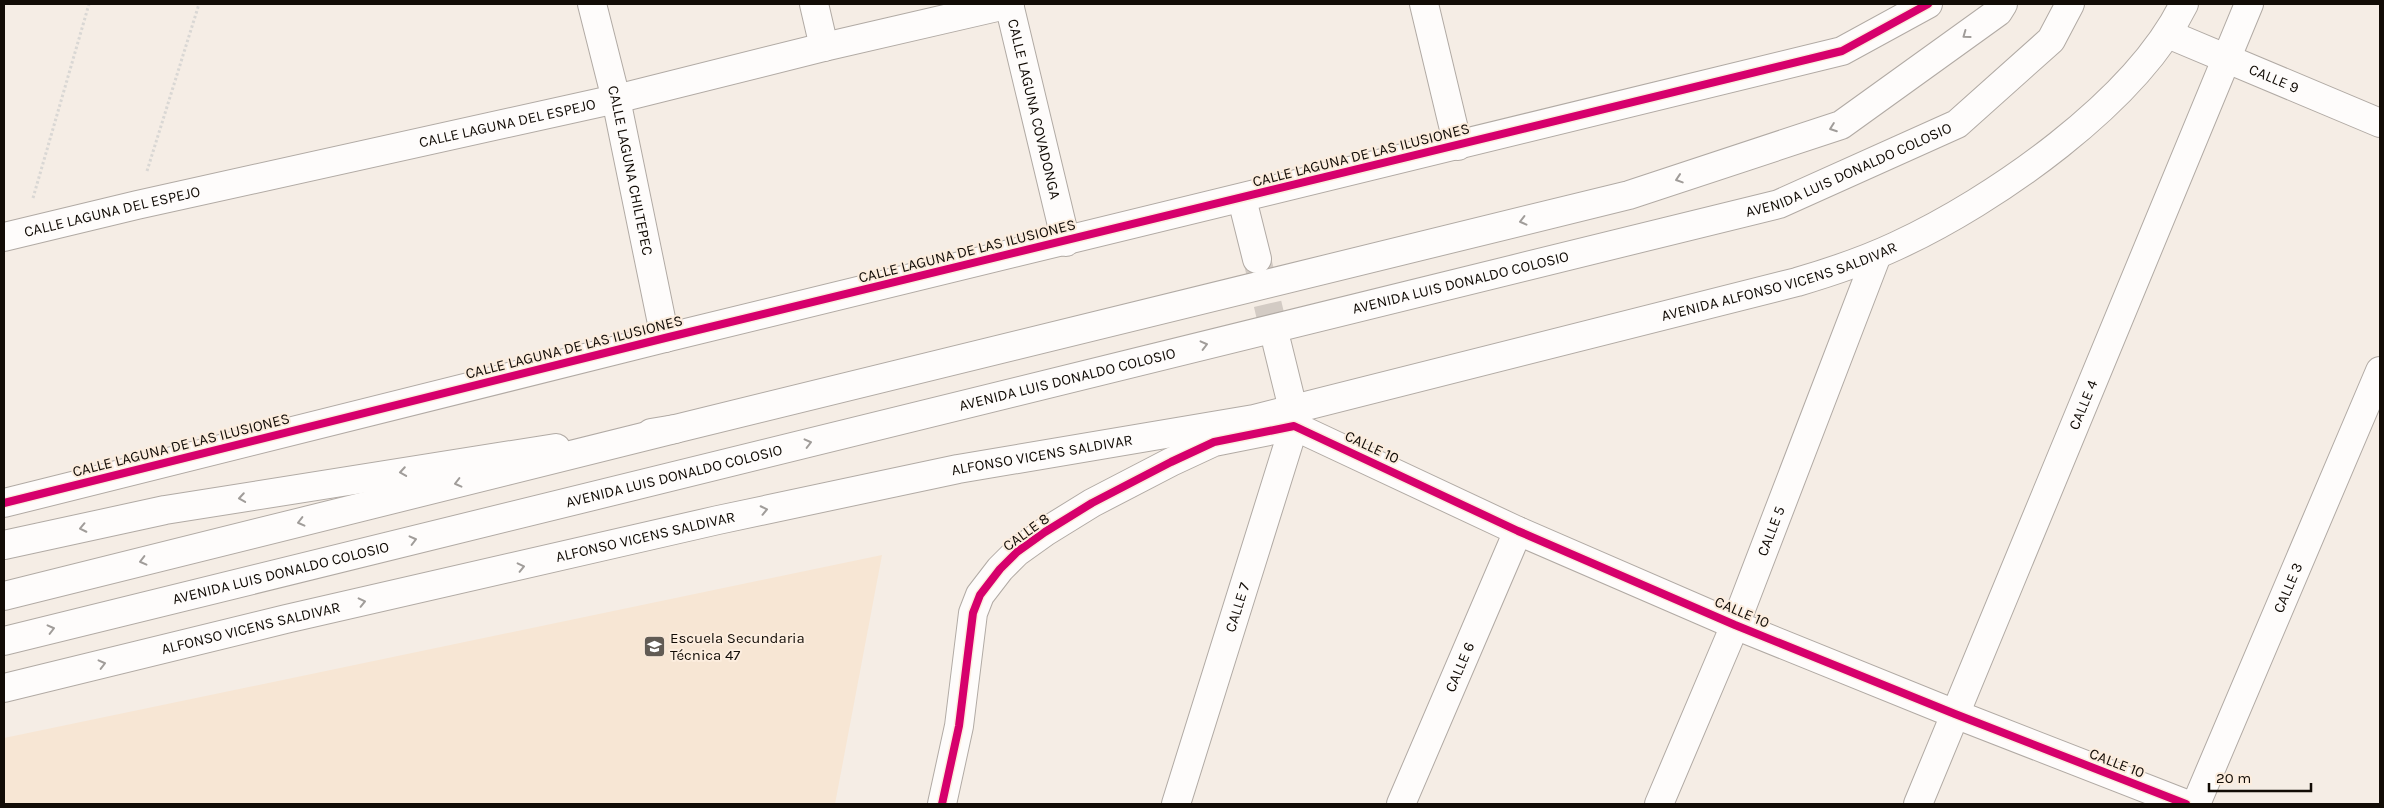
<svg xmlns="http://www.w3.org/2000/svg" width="2384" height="808" font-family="Karla,sans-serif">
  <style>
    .built { fill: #f7e6d4 }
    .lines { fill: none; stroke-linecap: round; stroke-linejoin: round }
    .minor-tunnel { stroke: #d3cbc4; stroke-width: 28; stroke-dasharray: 28 14; stroke-linecap: butt }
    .minor-casing { stroke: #b1aaa4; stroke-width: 30 }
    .secondary-casing { stroke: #b1aaa4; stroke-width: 30 }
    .primary-casing { stroke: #b1aaa4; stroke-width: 30 }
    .trunk-casing { stroke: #b1aaa4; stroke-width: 30 }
    .path { stroke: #d9d7d4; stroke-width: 3; stroke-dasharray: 2.5 2.5; stroke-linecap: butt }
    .minor { stroke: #fefcfb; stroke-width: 28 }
    .secondary { stroke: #fefcfb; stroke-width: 28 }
    .primary { stroke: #fefcfb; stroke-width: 28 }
    .trunk { stroke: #fefcfb; stroke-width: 28 }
    .cycleway-casing { stroke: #fcedde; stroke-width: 11 }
    .cycleway { stroke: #d6006c; stroke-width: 8 }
    .oneway { stroke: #a09c99 }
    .labels { text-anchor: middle; stroke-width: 4; stroke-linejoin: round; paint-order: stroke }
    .street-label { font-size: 15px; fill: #120c06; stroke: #fcedde }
    .poi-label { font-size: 15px; fill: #120c06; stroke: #fcedde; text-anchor: start }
  </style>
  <rect width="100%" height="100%" fill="#f5ede5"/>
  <path class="built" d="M882 555 835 804H4V738Z"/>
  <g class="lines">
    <path class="minor-tunnel" d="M1258 263 1277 344"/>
    <defs>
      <g id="minor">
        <path id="s1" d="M592 4 616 99 665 338"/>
        <path d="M814 4 824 47"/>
        <path id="s2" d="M1009 4 1066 242"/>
        <path d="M1424 4 1458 146"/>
        <path id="s3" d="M2168 34 2380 123"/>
        <path d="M1242 199 1257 259"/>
        <path id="s4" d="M4 237 137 205 616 99 824 47 1010 4"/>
        <path d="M4 503 665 338 1842 51 1928 4"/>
        <path d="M942 804 959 726 973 613 980 595 1000 569 1017 552 1045 532 1092 503 1171 462 1214 442 1294 426 1518 531 1735 625 1955 714 2186 804"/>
        <path id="s5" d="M1176 804 1294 426 1293 409 1277 344"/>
        <path id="s6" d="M1401 804 1518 531"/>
        <path id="s7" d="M1659 804 1735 625 1877 255"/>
        <path id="s8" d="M1918 804 2249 4"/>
        <path id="s9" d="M2196 804 2380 371"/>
      </g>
      <g id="secondary">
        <path id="s10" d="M4 688 286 619 718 520 958 469 1254 419 1797 282C1831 272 1864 261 1896 246 1994 201 2136 102 2184 4"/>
      </g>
      <g id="primary">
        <path d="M651 433 675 429 1629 195 1841 125 1998 12 2003 4"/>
        <path d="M4 545 165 510 556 448"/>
        <path id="s11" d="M4 641 1779 204 1957 124 2051 40 2070 4"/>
      </g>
      <path id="trunk" d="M4 596 675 429"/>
    </defs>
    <use href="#minor" class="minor-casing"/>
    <use href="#secondary" class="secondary-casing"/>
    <use href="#primary" class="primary-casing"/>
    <use href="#trunk" class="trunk-casing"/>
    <path class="path" d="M147 171 199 4
      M33 198 89 4"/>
    <use href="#minor" class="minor"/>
    <use href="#secondary" class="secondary"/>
    <use href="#primary" class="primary"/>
    <use href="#trunk" class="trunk"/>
    <defs>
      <path id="cycleway" d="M4 503 665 338 1842 51 1928 4
        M942 804 959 726 973 613 980 595 1000 569 1017 552 1045 532 1092 503 1171 462 1214 442 1294 426 1518 531 1735 625 1955 714 2186 804"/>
    </defs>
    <use href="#cycleway" class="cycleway-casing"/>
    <use href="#cycleway" class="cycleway"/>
  </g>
  <defs><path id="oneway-chevron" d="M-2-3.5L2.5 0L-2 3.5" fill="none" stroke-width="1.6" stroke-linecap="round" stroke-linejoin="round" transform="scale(1.25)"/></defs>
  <g class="oneway">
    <use href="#oneway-chevron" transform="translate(1966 35) rotate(144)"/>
    <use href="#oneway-chevron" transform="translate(1833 128) rotate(160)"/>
    <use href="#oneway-chevron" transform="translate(1679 179) rotate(162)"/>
    <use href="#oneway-chevron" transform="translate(1523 221) rotate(166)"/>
    <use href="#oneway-chevron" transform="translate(1204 345) rotate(-14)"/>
    <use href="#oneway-chevron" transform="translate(808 443) rotate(-14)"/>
    <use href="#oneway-chevron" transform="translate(403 472) rotate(171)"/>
    <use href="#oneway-chevron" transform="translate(458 483) rotate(166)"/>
    <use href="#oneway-chevron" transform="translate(242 498) rotate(171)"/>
    <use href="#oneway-chevron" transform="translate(764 510) rotate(-12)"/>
    <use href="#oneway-chevron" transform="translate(301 522) rotate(166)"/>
    <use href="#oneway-chevron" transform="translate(83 528) rotate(168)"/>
    <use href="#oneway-chevron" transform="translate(413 540) rotate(-14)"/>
    <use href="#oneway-chevron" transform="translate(143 561) rotate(166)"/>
    <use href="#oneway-chevron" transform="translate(521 567) rotate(-13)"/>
    <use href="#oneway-chevron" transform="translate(362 602) rotate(-13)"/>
    <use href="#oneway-chevron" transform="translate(51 629) rotate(-14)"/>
    <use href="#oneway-chevron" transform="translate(102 664) rotate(-14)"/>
  </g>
  <defs>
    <symbol id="university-square" viewBox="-11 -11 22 22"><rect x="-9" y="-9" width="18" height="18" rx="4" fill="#615b54" stroke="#fcedde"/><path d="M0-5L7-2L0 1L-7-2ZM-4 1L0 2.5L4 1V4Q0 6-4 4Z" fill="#fff"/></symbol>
  </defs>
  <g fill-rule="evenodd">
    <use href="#university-square" x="642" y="634" width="25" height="25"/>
  </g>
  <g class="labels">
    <g class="street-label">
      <text dy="5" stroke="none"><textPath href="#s3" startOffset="115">CALLE 9</textPath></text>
      <text dy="5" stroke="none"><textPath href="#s2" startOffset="108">CALLE LAGUNA COVADONGA</textPath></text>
      <text dy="5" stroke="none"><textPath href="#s4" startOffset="516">CALLE LAGUNA DEL ESPEJO</textPath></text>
      <text transform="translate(1361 155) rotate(-14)" y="5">CALLE LAGUNA DE LAS ILUSIONES</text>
      <text dy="5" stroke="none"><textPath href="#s11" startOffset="1905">AVENIDA LUIS DONALDO COLOSIO</textPath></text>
      <text dy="5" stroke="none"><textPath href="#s1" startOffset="171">CALLE LAGUNA CHILTEPEC</textPath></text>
      <text dy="5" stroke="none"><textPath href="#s4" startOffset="111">CALLE LAGUNA DEL ESPEJO</textPath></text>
      <text transform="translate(967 251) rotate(-14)" y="5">CALLE LAGUNA DE LAS ILUSIONES</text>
      <text dy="5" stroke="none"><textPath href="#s10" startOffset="1822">AVENIDA ALFONSO VICENS SALDIVAR</textPath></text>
      <text dy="5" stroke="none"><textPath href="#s11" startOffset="1500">AVENIDA LUIS DONALDO COLOSIO</textPath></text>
      <text transform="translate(574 347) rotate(-14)" y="5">CALLE LAGUNA DE LAS ILUSIONES</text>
      <text dy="5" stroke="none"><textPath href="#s11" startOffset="1095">AVENIDA LUIS DONALDO COLOSIO</textPath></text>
      <text dy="5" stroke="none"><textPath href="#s8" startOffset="432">CALLE 4</textPath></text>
      <text transform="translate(181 445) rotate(-14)" y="5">CALLE LAGUNA DE LAS ILUSIONES</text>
      <text transform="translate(1372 447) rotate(25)" y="5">CALLE 10</text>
      <text dy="5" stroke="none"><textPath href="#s10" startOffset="1064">ALFONSO VICENS SALDIVAR</textPath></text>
      <text dy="5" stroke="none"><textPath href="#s11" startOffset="690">AVENIDA LUIS DONALDO COLOSIO</textPath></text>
      <text dy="5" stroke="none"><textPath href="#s7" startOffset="295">CALLE 5</textPath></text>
      <text transform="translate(1026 532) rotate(-36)" y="5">CALLE 8</text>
      <text dy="5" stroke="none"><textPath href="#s10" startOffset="659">ALFONSO VICENS SALDIVAR</textPath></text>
      <text dy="5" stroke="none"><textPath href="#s11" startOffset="285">AVENIDA LUIS DONALDO COLOSIO</textPath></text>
      <text dy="5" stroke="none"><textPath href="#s9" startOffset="235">CALLE 3</textPath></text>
      <text dy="5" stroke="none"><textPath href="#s5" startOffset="206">CALLE 7</textPath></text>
      <text transform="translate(1742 612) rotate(23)" y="5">CALLE 10</text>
      <text dy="5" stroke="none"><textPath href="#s10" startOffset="254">ALFONSO VICENS SALDIVAR</textPath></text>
      <text dy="5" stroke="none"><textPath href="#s6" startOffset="149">CALLE 6</textPath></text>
      <text transform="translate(2117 763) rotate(21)" y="5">CALLE 10</text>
    </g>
    <g class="poi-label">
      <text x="670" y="643">Escuela Secundaria<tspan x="670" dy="17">Técnica 47</tspan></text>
    </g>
  </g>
  <rect width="2384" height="808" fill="none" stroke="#120c06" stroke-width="10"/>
  <path d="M2209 783v8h102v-8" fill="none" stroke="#120c06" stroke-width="2.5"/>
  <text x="2216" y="783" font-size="15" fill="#120c06" stroke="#fcedde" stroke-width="4" paint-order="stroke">20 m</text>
</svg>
